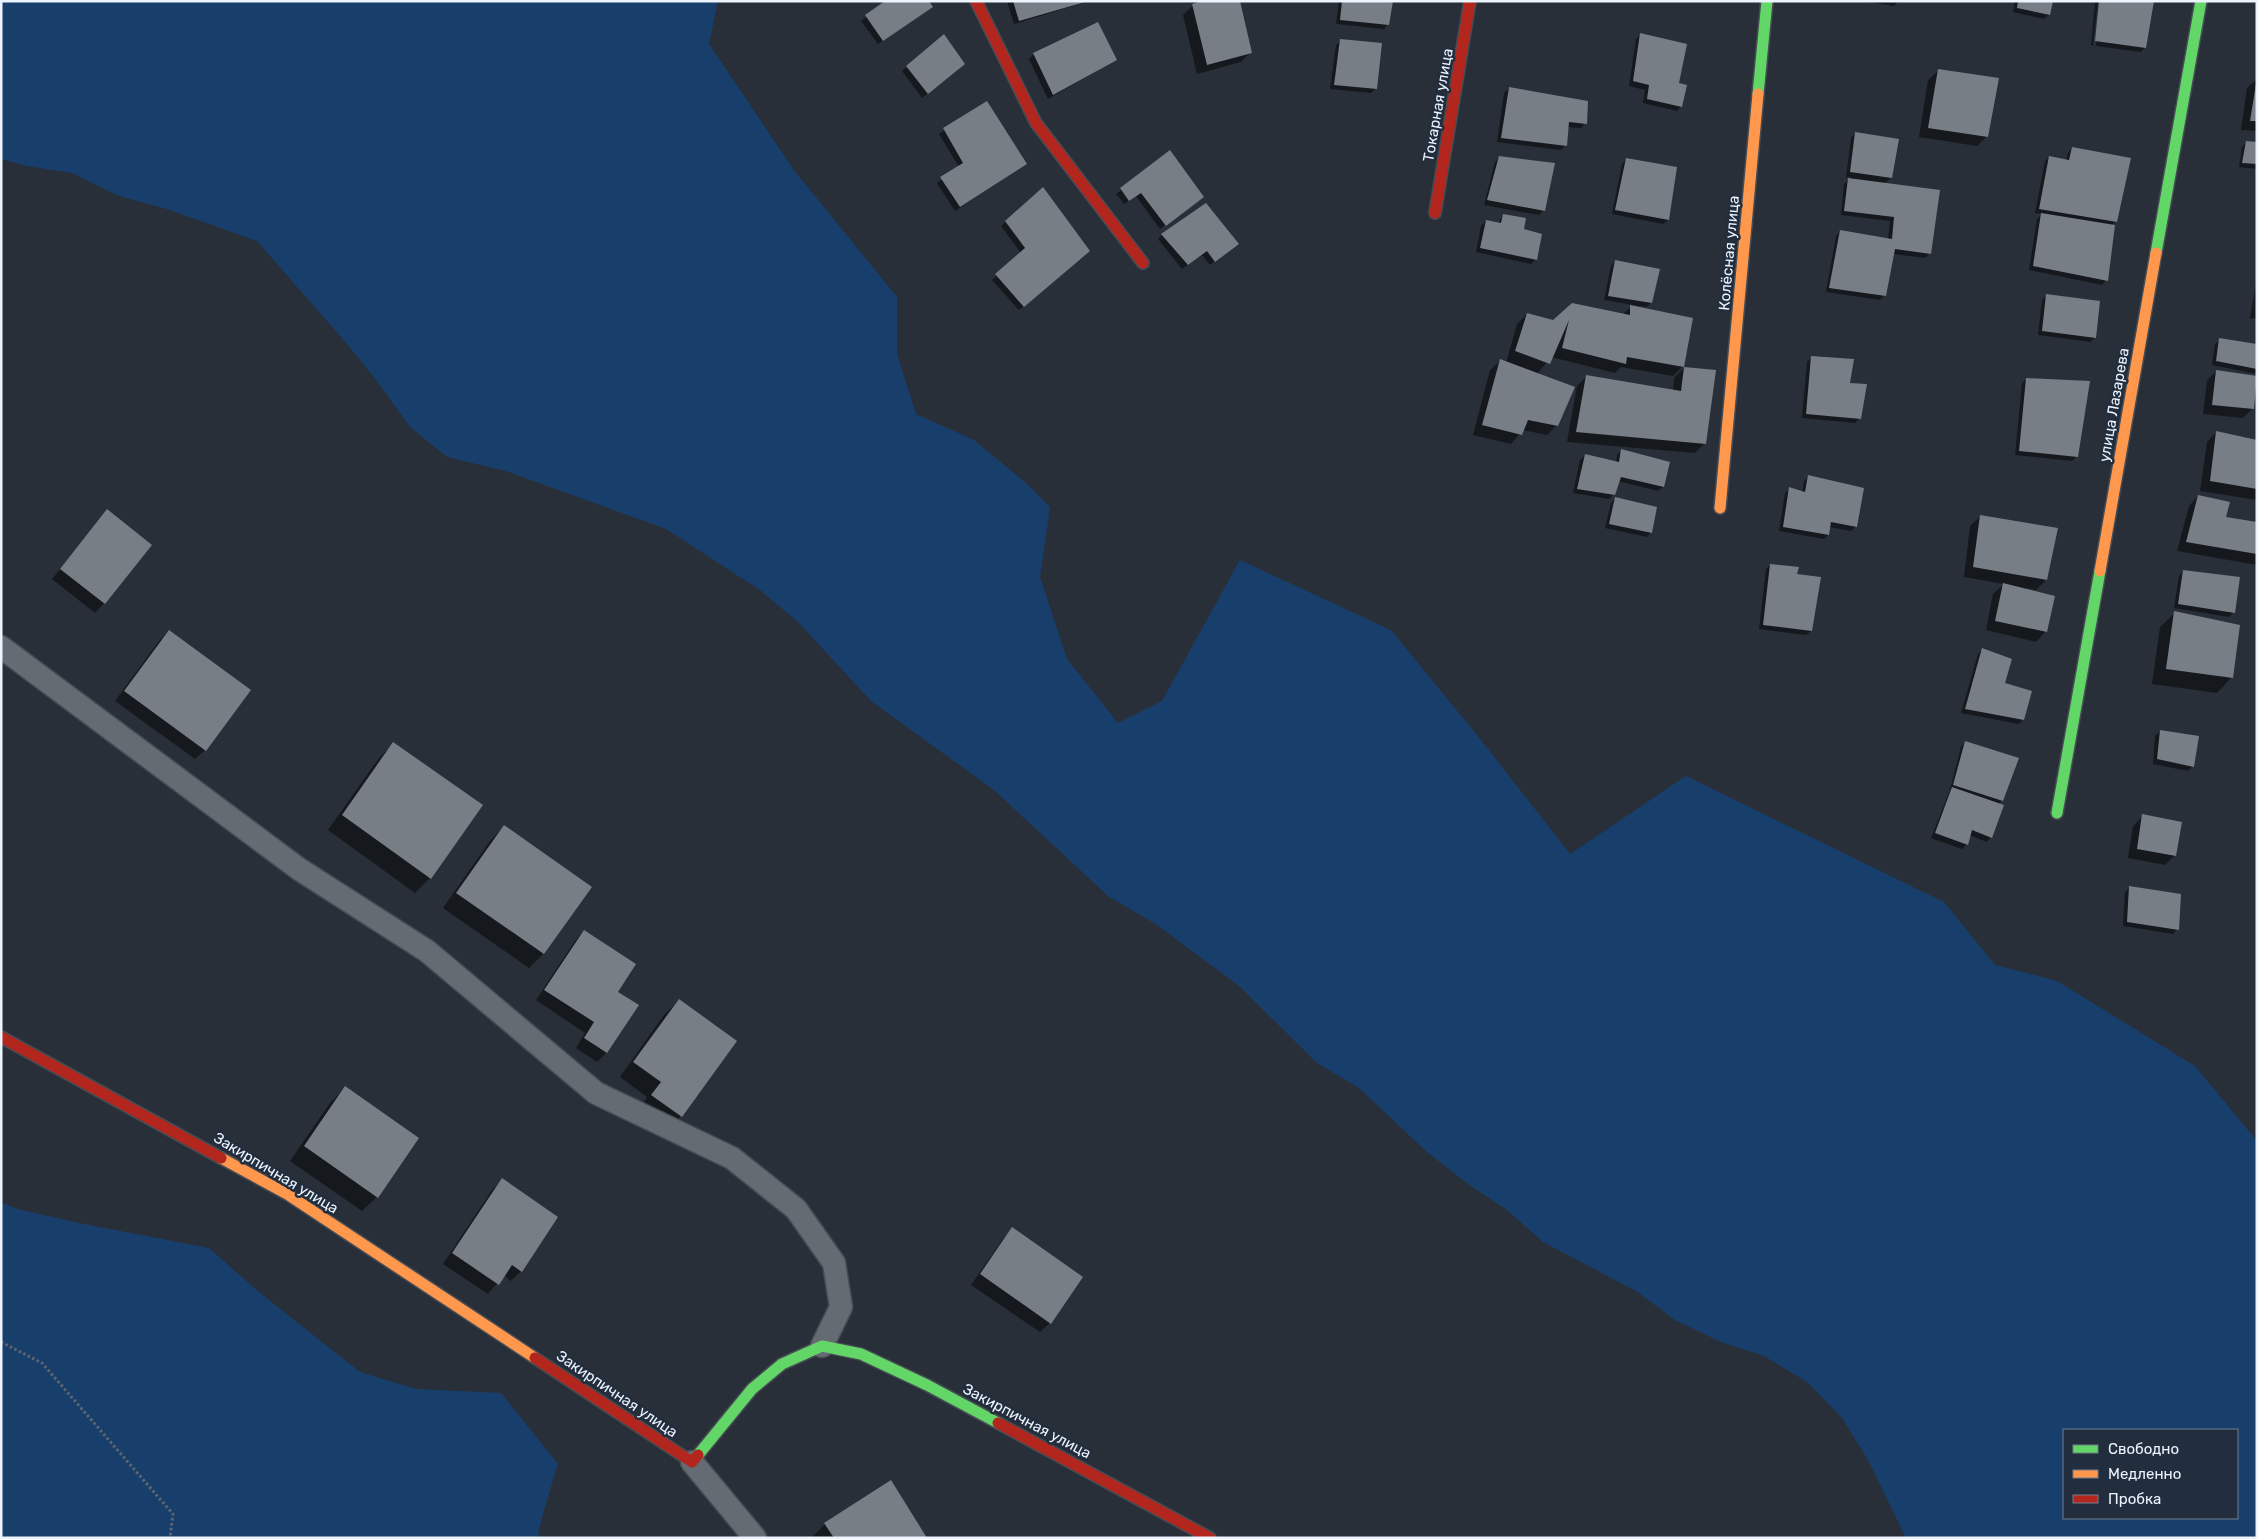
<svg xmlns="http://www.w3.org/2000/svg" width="2258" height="1539" font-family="Rubik,sans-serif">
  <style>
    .green { fill: #183f6c; fill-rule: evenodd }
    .shadow { fill: #0007 }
    .building { fill: #787e86 }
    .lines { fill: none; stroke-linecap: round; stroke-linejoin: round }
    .lane-casing { stroke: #464c54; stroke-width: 25 }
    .fast-casing { stroke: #464c54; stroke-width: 14 }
    .slow-casing { stroke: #464c54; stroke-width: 14 }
    .jam-casing { stroke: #464c54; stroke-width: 14 }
    .path { stroke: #61666e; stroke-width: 3; stroke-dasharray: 2.5 2.5; stroke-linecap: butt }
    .lane { stroke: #656b72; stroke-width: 22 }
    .fast { stroke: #63d668; stroke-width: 11 }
    .slow { stroke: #ff974d; stroke-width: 11 }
    .jam { stroke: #b3261e; stroke-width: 11 }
    .labels { text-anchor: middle; stroke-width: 5; stroke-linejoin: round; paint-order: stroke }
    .street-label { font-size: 15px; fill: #ecf4fe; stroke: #222e3e }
  </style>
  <rect width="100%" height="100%" fill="#282f38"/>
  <path class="green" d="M1 1H718L709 44 793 169 897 297V354L916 414 974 440 1025 482 1050 507 1040 577 1067 659 1118 723 1162 701 1240 560 1391 630 1481 740 1570 854 1686 776 1944 902 1995 965 2057 981 2195 1066 2257 1141V1538H1906L1868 1460 1842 1418 1807 1382 1764 1356 1721 1342 1675 1320 1636 1291 1543 1242 1507 1210 1468 1184 1427 1152 1359 1088 1317 1063 1238 985 1157 925 1108 896 994 790 871 701 798 622 760 590 666 529 506 471 447 457 410 427 377 381 347 344 257 241 167 209 119 196 72 173 27 166 1 159ZM2064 1430H2237V1518H2064Z
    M1 1202 17 1209 84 1224 209 1248 259 1292 360 1372 416 1389 501 1393 558 1464 542 1517 538 1538H1Z"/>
  <path class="shadow" d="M887 1 932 7 878 44 861 21Z
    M1007 1H1089L1014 24Z
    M1339 1H1392L1388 24 1384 29 1336 24Z
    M1863 1H1898L1894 6Z
    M2015 1H2051L2049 15 2044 19 2013 12Z
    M2095 1H2098L2093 46 2091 45Z
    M2100 1 2145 47 2141 52 2096 46Z
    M1193 5 1250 53 1241 62 1197 74 1183 15Z
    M1641 34 1678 84 1681 106 1677 111 1643 103 1645 90 1629 86 1636 39Z
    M944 36 959 69 922 98 902 71Z
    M1341 40 1376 88 1371 93 1330 89 1336 45Z
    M1034 54 1116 60 1048 99 1029 59Z
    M1938 71 1987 136 1977 146 1919 137 1928 80Z
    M2257 79V131L2241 130 2247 88Z
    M1509 88 1585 123 1581 128 1568 127 1565 146 1561 150 1497 142 1504 93Z
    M986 103 1026 164 955 211 937 183 959 167 939 134Z
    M1855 133 1891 178 1884 184 1930 253 1925 258 1893 254 1885 295 1880 300 1826 292 1836 236 1840 231 1888 239 1890 221 1841 215 1844 184 1851 177H1846L1851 138Z
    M2247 142 2257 143V169L2239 167 2242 147Z
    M2072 148 2116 221 2111 226 2106 280 2102 285 2029 270 2037 219 2042 214 2035 213 2045 161 2050 157 2066 161 2068 153Z
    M1170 152 1198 201 1160 229 1136 196 1124 204 1116 194Z
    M1500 157 1544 210 1539 215 1484 205 1495 162Z
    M1627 159 1668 220 1663 224 1612 214 1622 164Z
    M1043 189 1083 255 1019 310 992 280 1021 253 1001 226Z
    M1503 215 1523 230 1536 259 1531 264 1476 252 1481 226 1486 221 1498 224Z
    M1162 235 1237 244 1210 265 1202 255 1182 269 1158 239Z
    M1615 261 1651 303 1646 307 1633 305V307L1683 366 1673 376 1621 367 1615 373 1551 357 1537 374 1557 425 1547 435 1523 430 1511 444 1473 435 1490 370 1500 361 1506 363 1517 324 1527 314 1553 322 1572 305 1622 315 1633 305 1604 300 1611 266Z
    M2257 277V319L2250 318Z
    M2047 295 2095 338 2090 342 2038 335 2042 300Z
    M2220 340 2257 345V374L2212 365 2215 344Z
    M1812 358 1848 385 1860 418 1855 423 1802 418 1807 362Z
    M1684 368 1705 443 1695 453 1567 442 1577 386 1587 376 1673 391 1674 378Z
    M2216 371 2257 377 2253 408 2243 418 2203 414 2207 381Z
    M2027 379 2077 456 2072 461 2015 455 2022 383Z
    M2216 432 2257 442V500L2200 491 2207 442Z
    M1622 450 1669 463 1663 487 1658 491 1618 481 1614 494 1609 499 1573 493 1580 460 1585 455 1616 463 1617 455Z
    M1809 476 1863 489 1855 527 1851 531 1829 527 1828 535 1824 539 1779 531 1785 493 1790 489 1802 493 1804 481Z
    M2198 496 2225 518 2257 523V565L2177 551 2189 506Z
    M1615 499 1651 532 1647 537 1605 528 1611 503Z
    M107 511 104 603 95 613 52 579Z
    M1980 517 2056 529 2046 580 2036 590 2026 588 2025 590 2053 597 2045 632 2036 642 1986 630 1993 594 2004 584 1964 577 1970 526Z
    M1770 565 1796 575 1811 631 1806 635 1759 629 1766 569Z
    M2183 571 2234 612 2229 617 2174 608 2179 576Z
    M2175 613 2239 626 2231 678 2217 693 2152 684 2160 627Z
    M169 631 205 750 195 759 115 701 159 641Z
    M1982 650 2023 719 2019 724 1961 713 1978 654Z
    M2160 731 2193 766 2188 771 2153 764 2155 736Z
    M1965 742 2002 800 1998 804 1991 837 1987 842 1969 835 1967 844 1962 849 1931 838 1950 790 1961 747Z
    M393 744 430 878 415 893 328 830 379 758Z
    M2143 816 2175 855 2165 865 2128 858 2133 826Z
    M504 826 543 954 529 968 443 908 490 841Z
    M2130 887 2177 929 2173 934 2123 926 2125 892Z
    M584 931 616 992 637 1005 606 1053 597 1062 576 1048 585 1033 536 1000 575 941Z
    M679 1000 735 1041 681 1116 666 1131 638 1111 647 1097 620 1077 664 1015Z
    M345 1088 377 1197 362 1211 290 1161 330 1103Z
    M502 1180 521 1271 511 1281 504 1275 488 1294 443 1264 492 1190Z
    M1012 1229 1050 1323 1040 1332 971 1285 1003 1239Z
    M825 1524 926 1538H811Z"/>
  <path class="building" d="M885 1H929L933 7 883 41 865 15Z
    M1013 1H1085V2L1019 21Z
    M1202 1H1240L1252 53 1207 65 1192 4Z
    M1342 1H1393L1389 25 1340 20Z
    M2018 1H2053L2050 15 2017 8Z
    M2099 1H2154L2146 48 2095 41Z
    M1098 22 1117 60 1053 95 1033 53Z
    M1640 33 1687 44 1679 83 1687 85 1682 107 1647 99 1649 85 1633 81Z
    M944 34 965 64 928 94 906 66Z
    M1340 39 1382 43 1377 89 1334 85Z
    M1938 69 1999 78 1988 137 1928 128Z
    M2256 84H2257V121H2250Z
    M1509 87 1588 101 1587 124 1569 122 1567 146 1501 138Z
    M987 101 1027 164 960 207 940 177 963 163 943 128Z
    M1855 132 1899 139 1892 178 1850 172Z
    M2246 141 2257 142V164L2242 163Z
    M2072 147 2131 158 2117 222 2039 209 2049 156 2069 160Z
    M1170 150 1204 197 1166 226 1141 193 1129 201 1120 188Z
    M1499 156 1555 163 1545 211 1487 200Z
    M1626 158 1677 167 1669 220 1615 210Z
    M1848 178 1940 190 1931 254 1895 249 1886 296 1829 288 1840 230 1892 239 1894 217 1844 211Z
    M1043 187 1090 251 1024 307 995 274 1025 248 1005 221Z
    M1206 203 1239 244 1215 262 1207 251 1188 265 1161 234Z
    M2041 213 2115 225 2108 281 2033 266Z
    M1503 214 1526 218 1524 229 1542 234 1537 260 1480 248 1486 220 1501 223Z
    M1615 260 1660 269 1652 303 1608 296Z
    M2046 294 2100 301 2096 338 2042 331Z
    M1572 303 1630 315V305L1693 318 1684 367 1627 357 1626 364 1562 348 1569 320 1550 364 1515 351 1527 313 1553 320Z
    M2219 338 2257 344V369L2216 361Z
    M1811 356 1854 359 1850 383 1867 384 1861 419 1806 414Z
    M1500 359 1575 387 1558 426 1528 420 1522 435 1482 425Z
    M1684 367 1716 370 1706 444 1576 432 1586 375 1681 391Z
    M2216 370 2257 376 2254 409 2212 405Z
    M2026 378 2090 381 2078 457 2019 451Z
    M2216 431 2257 440V489L2210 481Z
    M1621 449 1670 462 1664 487 1621 477 1615 495 1577 489 1585 454 1619 462Z
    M1808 475 1864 488 1857 527 1831 522 1829 535 1783 527 1789 487 1805 492Z
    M2198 495 2230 502 2226 517 2257 522V554L2186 542Z
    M1615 497 1657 507 1652 533 1609 524Z
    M107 509 152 545 105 604 60 569Z
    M1980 515 2058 528 2047 580 1973 567Z
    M1770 564 1799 567 1797 574 1821 577 1812 631 1763 625Z
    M2183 570 2240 577 2235 613 2178 604Z
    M2003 583 2055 596 2047 632 1995 621Z
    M2174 611 2240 625 2233 678 2166 669Z
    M169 630 251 690 206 751 124 691Z
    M1982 648 2012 659 2005 683 2032 691 2024 720 1965 709Z
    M2160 730 2199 736 2194 767 2157 759Z
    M1965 741 2019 758 2003 801 1953 785Z
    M393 742 483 805 431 879 342 815Z
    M1952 787 2004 805 1992 838 1972 830 1968 845 1935 833Z
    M2142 814 2182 822 2176 856 2137 849Z
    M504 825 592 887 544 954 456 893Z
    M2129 886 2181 894 2179 930 2127 922Z
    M584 930 636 964 618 992 639 1005 607 1053 584 1038 594 1022 544 990Z
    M679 999 737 1041 682 1117 651 1095 661 1082 633 1062Z
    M345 1086 419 1138 378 1198 304 1146Z
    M502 1178 558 1217 522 1272 512 1265 499 1285 452 1253Z
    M1012 1227 1083 1277 1051 1324 980 1274Z
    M891 1480 927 1538H834L824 1523Z"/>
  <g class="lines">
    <defs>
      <path id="lane" d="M1 647 299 869 427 951 596 1093 732 1158 796 1209 834 1263 841 1307 822 1346
        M692 1462 755 1538"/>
      <path id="fast" d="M1758 94 1767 1
        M2156 253 2201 1
        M2057 813 2100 571
        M698 1455 752 1389 782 1364 822 1346 861 1354 927 1385 998 1423"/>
      <path id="slow" d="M1720 508 1758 94
        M2100 571 2156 253
        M221 1158 287 1194 535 1358"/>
      <path id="jam" d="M976 1 1036 123 1143 263
        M1435 213 1470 1
        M1 1037 221 1158
        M535 1358 692 1462 698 1455
        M998 1423 1210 1538"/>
    </defs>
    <use href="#lane" class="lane-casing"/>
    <use href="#fast" class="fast-casing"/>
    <use href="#slow" class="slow-casing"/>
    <use href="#jam" class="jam-casing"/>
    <path class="path" d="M1 1342 42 1363 173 1514 170 1538"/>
    <use href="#lane" class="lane"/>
    <use href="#fast" class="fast"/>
    <use href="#slow" class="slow"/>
    <use href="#jam" class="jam"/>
  </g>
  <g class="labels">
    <g class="street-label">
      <text transform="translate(1438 105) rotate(-80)" y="5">Токарная улица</text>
      <text transform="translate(1729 253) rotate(-85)" y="5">Колёсная улица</text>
      <text transform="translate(2114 405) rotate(-80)" y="5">улица Лазарева</text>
      <text transform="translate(276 1173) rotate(31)" y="5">Закирпичная улица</text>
      <text transform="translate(617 1394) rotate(34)" y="5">Закирпичная улица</text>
      <text transform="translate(1027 1421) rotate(28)" y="5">Закирпичная улица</text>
    </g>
  </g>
  <rect width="2258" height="1539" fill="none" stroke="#ecf4fe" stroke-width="5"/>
  <rect x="2063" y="1429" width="175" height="90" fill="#222e3e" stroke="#737d8b"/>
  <rect x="2073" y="1445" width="25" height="8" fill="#63d668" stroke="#737d8b"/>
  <text x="2108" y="1454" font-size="15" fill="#ecf4fe">Свободно</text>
  <rect x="2073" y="1470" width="25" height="8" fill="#ff974d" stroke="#737d8b"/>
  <text x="2108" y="1479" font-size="15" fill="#ecf4fe">Медленно</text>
  <rect x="2073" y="1495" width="25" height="8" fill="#b3261e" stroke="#737d8b"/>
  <text x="2108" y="1504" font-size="15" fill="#ecf4fe">Пробка</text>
</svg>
